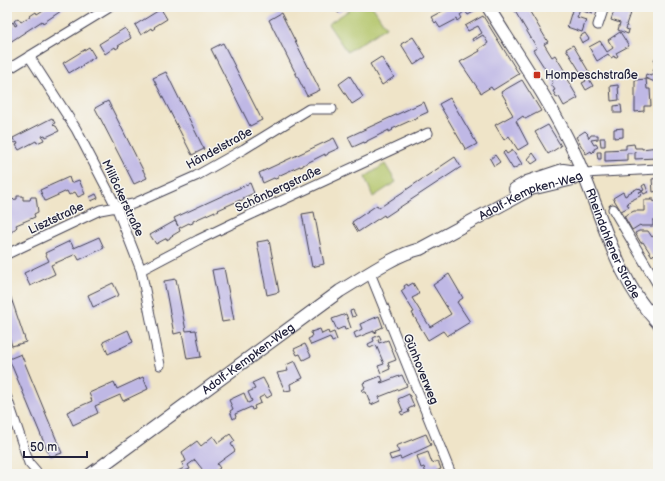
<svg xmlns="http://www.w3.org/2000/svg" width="665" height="481" font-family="'Balsamiq Sans',sans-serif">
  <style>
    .green { fill: #b2c467; stroke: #6a7351 }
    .building { fill: #bfb8e5 }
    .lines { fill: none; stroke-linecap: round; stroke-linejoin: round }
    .minor-casing { stroke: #413f50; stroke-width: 11 }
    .major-casing { stroke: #413f50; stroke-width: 14 }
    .minor { stroke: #fff; stroke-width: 9 }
    .major { stroke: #fff; stroke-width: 12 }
    .poi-dot { fill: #c8321e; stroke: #f6f6f2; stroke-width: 1.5 }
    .labels { text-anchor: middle; stroke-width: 3; stroke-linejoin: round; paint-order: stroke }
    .poi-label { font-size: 12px; fill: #22223b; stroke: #f6f6f2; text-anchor: start }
    .street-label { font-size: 12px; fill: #22223b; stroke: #f6f6f2 }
  </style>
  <rect width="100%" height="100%" fill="#f6f6f2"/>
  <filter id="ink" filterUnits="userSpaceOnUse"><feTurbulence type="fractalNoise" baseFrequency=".025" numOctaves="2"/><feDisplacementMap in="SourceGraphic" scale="8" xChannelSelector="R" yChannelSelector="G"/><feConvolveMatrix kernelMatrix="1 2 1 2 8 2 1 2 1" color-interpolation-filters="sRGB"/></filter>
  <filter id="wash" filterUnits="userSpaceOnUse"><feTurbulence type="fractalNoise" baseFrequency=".012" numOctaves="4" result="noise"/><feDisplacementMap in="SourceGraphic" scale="16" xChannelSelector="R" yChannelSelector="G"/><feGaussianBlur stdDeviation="0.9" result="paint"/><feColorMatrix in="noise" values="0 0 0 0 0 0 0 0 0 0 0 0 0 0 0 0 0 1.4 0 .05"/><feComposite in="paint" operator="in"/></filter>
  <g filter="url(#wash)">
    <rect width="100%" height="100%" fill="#efe4c8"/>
    <path class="green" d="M354 7H373L386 27 347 52 328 24Z
      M385 164 396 182 373 197 365 177Z"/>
    <g id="blocks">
      <path class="building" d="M48 7H67L43 23 42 21 7 44V25L10 29 11 28 9 25 13 22 15 26 17 25 14 21 18 18 21 22 36 12 37 14Z
        M335 7H348L338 13Z
        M450 7H456L459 10 464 7H478L479 9 468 15 465 11 460 15 462 18 458 21 457 19 440 28 436 22 435 23 431 17Z
        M507 7H527L548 42 544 44 552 57 555 55 567 75 565 76 578 98 564 106 559 97 557 98 553 91 555 90 551 84 553 83 550 78H551L533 50 537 48 513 8 509 10Z
        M573 7 577 9V7H594L592 14 580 10 577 17 586 20 582 32 567 27Z
        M626 7H636L634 11 632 10 630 13 626 25 627 26 626 29 629 30 628 34 618 30 620 23 611 20 615 8 624 11Z
        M647 7H655L654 12 646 9Z
        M161 9 167 19 154 27 155 28 152 30 151 28 141 35 135 25Z
        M281 13 320 90 307 96 269 20Z
        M483 16 519 74 493 90 491 87 481 93 460 62 480 51 479 49 488 43 483 35 473 41 472 39 482 33 478 26 468 31 465 26Z
        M125 28 131 38 118 46 119 47 116 49 115 47 105 54 99 44Z
        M620 32 629 46 616 53 618 56 615 58 614 56 611 58 608 54 597 61 589 47 600 41 607 52 613 48 608 40Z
        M585 33 589 39 582 43 579 37Z
        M413 37 426 57 414 65 401 44Z
        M223 43 262 120 250 126 211 49Z
        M573 45 592 77 589 79 593 86 586 90 582 83 586 81 566 49Z
        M89 47 95 57 82 65 83 66 80 68 79 67 69 73 63 63Z
        M658 53V79H657L655 82 645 78 646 74 651 76 656 64H654L656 60H654Z
        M381 57 394 77 382 85 370 64Z
        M166 72 204 149 192 155 153 78Z
        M350 76 363 97 352 104 339 84Z
        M646 79 647 89H650L651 106H644V111L635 112V80Z
        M522 80 541 111 525 119 523 116 516 121 528 144 518 150 509 136 504 140 495 125 513 115 507 105 508 104 501 92Z
        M618 85 619 100 611 101 610 86Z
        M450 98 477 144 466 150 439 104Z
        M108 101 147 178 134 184 95 108Z
        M424 102 428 112 417 117 418 118 414 120V119L392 129 393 130 389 132V130L367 141V142L364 143V142L353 147 348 137Z
        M621 105 622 113H614V106Z
        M52 118 55 123 53 124 55 126H56L59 131 46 137 45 135 42 136 44 140 37 143 36 141 19 150 16 145 18 144 17 142 15 143 13 138Z
        M548 125 561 146 548 154 535 132Z
        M623 128V137L614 138V129Z
        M585 131 588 134H587L589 138 591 135H598V139L591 140 594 145 596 144 598 147 594 149V151L592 153 591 151 586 154 576 137Z
        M334 138 339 148 328 153V154L325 156V154L303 165V166L300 167V166L278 176V178L275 179 274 178 263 183 259 173Z
        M600 138H605V146H601Z
        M634 144 635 148H642V149L658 147 657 158 635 159V152L631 153H627V160L605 161V150L626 149V145Z
        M513 150 522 164 513 169 503 153 505 151 507 154Z
        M597 152H601V159H598Z
        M533 153 538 160 532 164 528 159Z
        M495 155 500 162 494 166 490 159Z
        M455 157 461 167 385 217 384 215 358 232 352 222 377 205 379 208Z
        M69 177 71 183 79 180 85 194 78 197 75 192 69 195 67 191 45 201 40 190Z
        M658 178V191L653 192 652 179Z
        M250 183 254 193 243 198 244 199 240 201V200L218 210 219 211 215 213V211L193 221V223L190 224 189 223 179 228 180 231 170 237V238L167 240V238L156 244 150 235 175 221 178 226 174 218Z
        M645 184 648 192 644 194 642 191 644 190 642 186Z
        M638 188 639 189 640 188 642 191 639 192 642 195 628 202 629 203 627 204 629 207 621 211 613 198 623 192 625 196 627 195V194Z
        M96 194 98 198 91 201 90 197Z
        M17 196H23V200H30L31 197H36L38 212 34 214 35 217 16 225 17 227 7 236V197H10V200L17 199Z
        M650 198H653V201L658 202V220H653V226H641L640 225 632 230 624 216 634 211H644V200H651Z
        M314 212 324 264 312 267 302 214Z
        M639 231H648L652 237 656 234 658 239V257L656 258 654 254 652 256 643 242 641 243 635 233Z
        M99 237 104 248 79 260 76 254 51 265 55 274 30 286 24 273 49 261 45 253 70 241 74 248Z
        M269 240 279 292 267 295 257 242Z
        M224 268 234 320 222 322 212 270Z
        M449 274 463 298 457 302 470 322 447 336 443 331 428 340 412 313 414 312 401 291 405 288 404 286 407 284 408 286 413 283 419 293 418 294V295L412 298 430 327 451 314 433 285Z
        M176 279 186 331 196 330 201 357 187 359 182 332 174 334 164 281Z
        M113 283 119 295 93 307 88 295Z
        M7 286 26 342 12 346 7 330Z
        M353 310 356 316 352 317 350 311Z
        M346 314 351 328 345 330 344 327 337 330 332 319Z
        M379 316 383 327 376 330 377 332 374 333V331L356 338 354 333 362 329 360 324Z
        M320 329 322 334 328 331 329 334 334 332 337 340 332 342 330 337 311 345 308 339 312 337 311 332Z
        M128 330 133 342 108 354 103 342Z
        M379 335 381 339 378 340 379 343 388 340 396 360 388 363 390 369 381 373 378 366 384 364 376 345 370 348 368 344 374 341 373 338Z
        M305 344 311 356 303 360 300 354 297 355 294 349Z
        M21 354 62 453 50 457 9 359Z
        M295 361 303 378 290 384 291 390 285 391 277 373 288 371 286 365Z
        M402 375 407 386 379 397 380 401 371 405 366 392H363L362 390 365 388 363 383 381 376 383 381 380 382 381 383Z
        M143 377 148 389 123 401 120 395 95 406 98 413 73 425 67 412 92 401 89 393 114 382 117 389Z
        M263 378 272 395 267 398 265 395 259 398 261 403 254 406 255 409 252 410 251 407 235 414 236 417 233 419 230 411 233 409 229 400 244 393 248 403 252 401 248 392 255 389 252 383Z
        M409 394 414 406 408 409 409 412 402 415 400 412 403 411 398 399Z
        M230 434 235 441 231 444 235 451 217 464 220 468 212 474H206L195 460 188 465 190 469 185 471 187 474H172L184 468 182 463 186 461 182 452 197 441 201 446 213 436 218 443Z
        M426 434 431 445 401 459 400 457 391 460 389 455 399 452 396 446Z
        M428 452 432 463 438 461 441 469 430 474H426L424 467 421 468 417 456Z"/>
    </g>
  </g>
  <g filter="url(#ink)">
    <use href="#blocks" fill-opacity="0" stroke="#413f50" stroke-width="1"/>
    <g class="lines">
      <defs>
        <path id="minor" d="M598 25 604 7
          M29 56 76 129 116 206 141 270 160 365
          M7 70 110 7
          M584 173 658 169
          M613 209 658 285
          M7 254 100 210 133 204 196 176 244 149 309 109H332
          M141 270 198 240 248 216 428 133
          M370 273 451 474
          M648 311 658 305
          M7 398 29 463 36 471"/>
        <g id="major">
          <path id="s1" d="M488 7C516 53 550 101 573 150 600 206 614 278 658 323"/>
          <path d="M515 189 527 182 563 170 584 173"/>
          <path id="s2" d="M91 474 340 291C362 278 396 254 420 249L531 189 573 179 584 173"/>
        </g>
      </defs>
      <use href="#minor" class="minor-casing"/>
      <use href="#major" class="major-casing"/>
      <use href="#minor" class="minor"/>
      <use href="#major" class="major"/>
    </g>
  </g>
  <rect class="poi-dot" x="533" y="71" width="8" height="8" rx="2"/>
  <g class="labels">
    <g class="poi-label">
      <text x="545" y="79">Hompeschstraße</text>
    </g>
    <g class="street-label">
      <text transform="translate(219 148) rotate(-29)" y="4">Händelstraße</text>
      <text transform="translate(278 189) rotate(-25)" y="4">Schönbergstraße</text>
      <text dy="4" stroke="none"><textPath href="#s2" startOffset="523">Adolf-Kempken-Weg</textPath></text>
      <text transform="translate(123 198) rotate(65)" y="4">Millöckerstraße</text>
      <text transform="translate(56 218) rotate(-25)" y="4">Lisztstraße</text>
      <text dy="4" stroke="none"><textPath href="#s1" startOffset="268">Rheindahlener Straße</textPath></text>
      <text dy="4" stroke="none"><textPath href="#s2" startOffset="195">Adolf-Kempken-Weg</textPath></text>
      <text transform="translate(421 369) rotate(68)" y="4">Günhoverweg</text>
    </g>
  </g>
  <rect width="665" height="481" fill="none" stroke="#f6f6f2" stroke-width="24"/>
  <path d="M24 451v6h63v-6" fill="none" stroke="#22223b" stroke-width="2"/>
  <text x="30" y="451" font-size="12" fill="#22223b" stroke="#f6f6f2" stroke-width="3" paint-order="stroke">50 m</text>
</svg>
